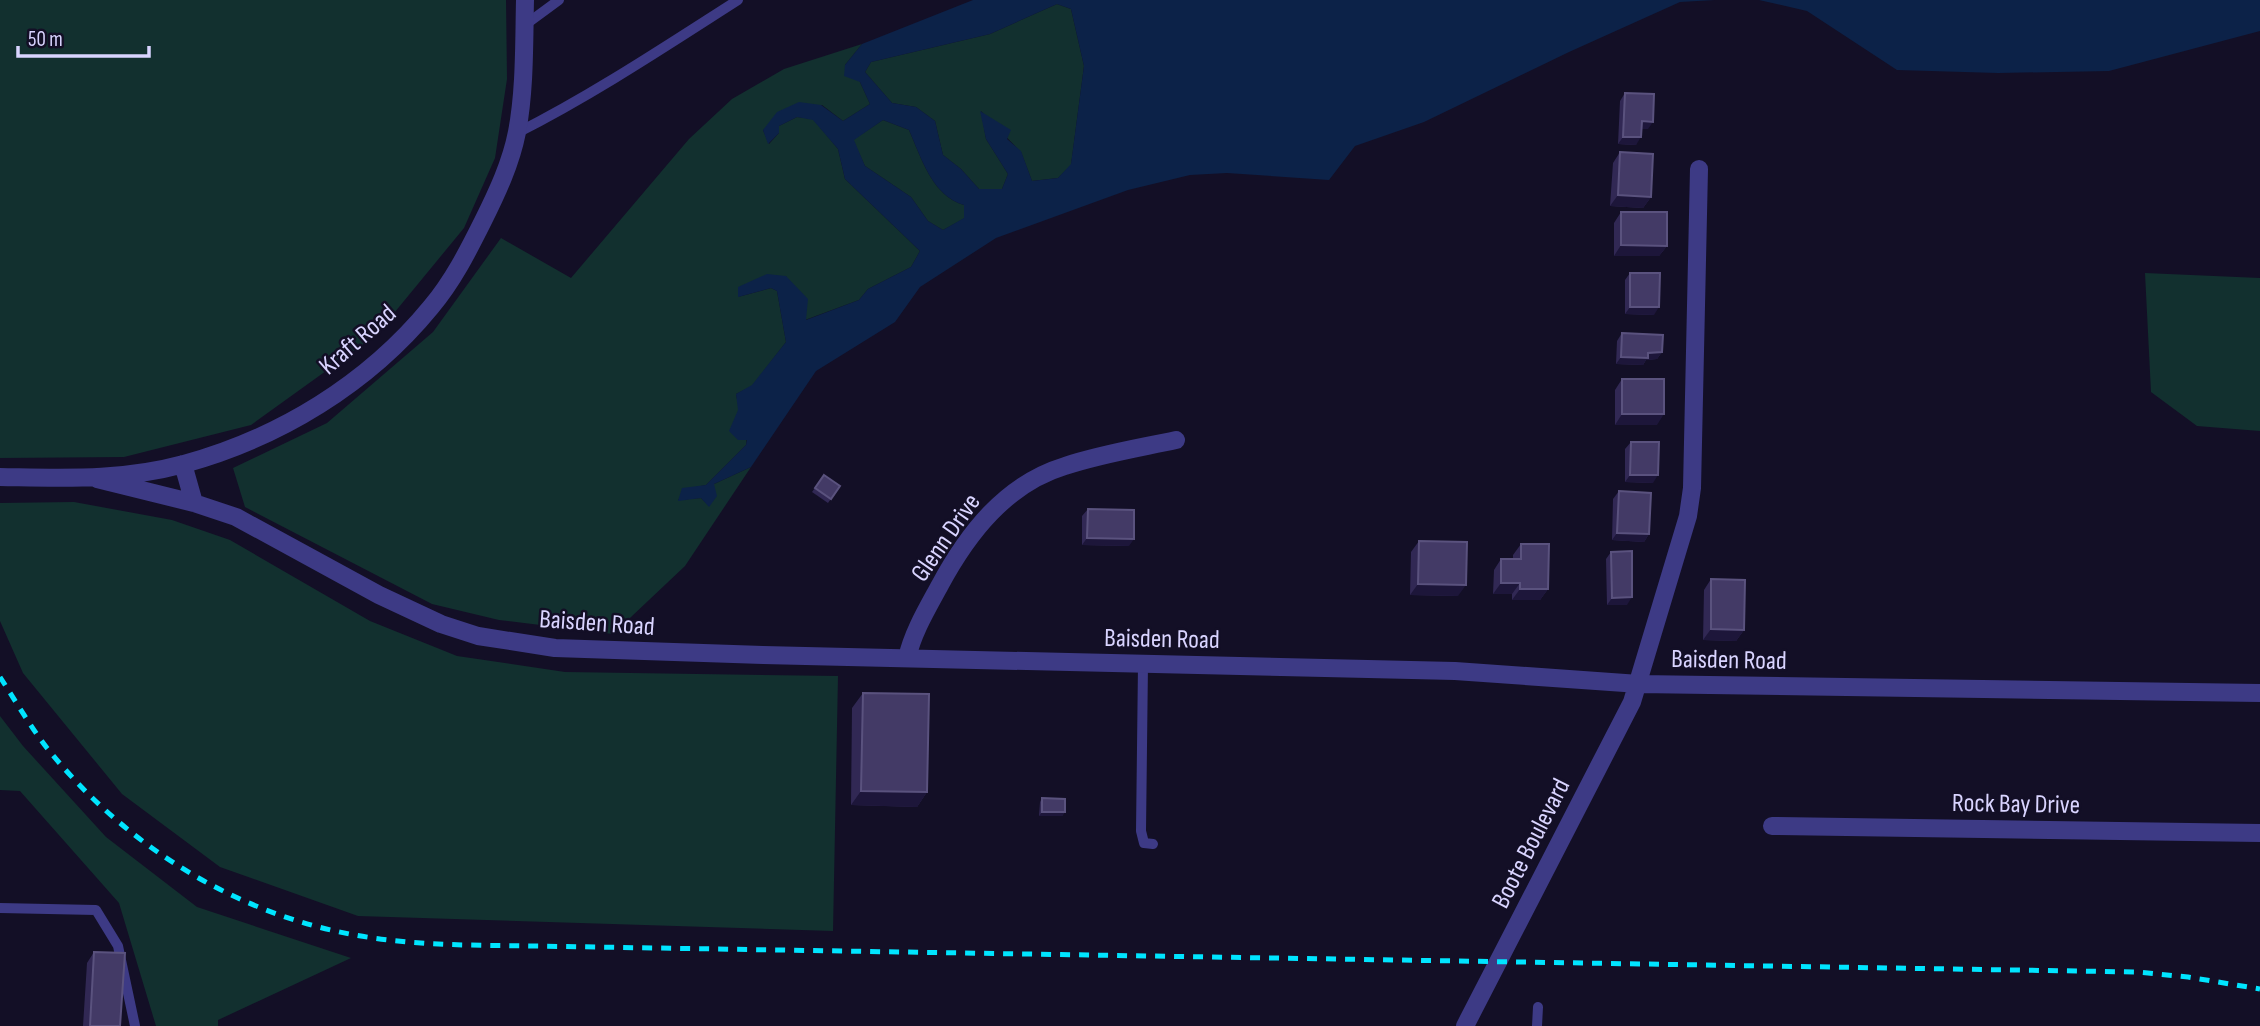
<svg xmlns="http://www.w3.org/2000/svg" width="2260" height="1026" font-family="'Sofia Sans Condensed',sans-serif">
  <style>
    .green { fill: #12302f }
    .water { fill: #0c2248; fill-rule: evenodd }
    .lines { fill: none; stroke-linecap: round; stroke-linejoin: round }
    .service { stroke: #3d3a85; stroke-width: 10 }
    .minor { stroke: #3d3a85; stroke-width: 18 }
    .rail { stroke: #00e5ff; stroke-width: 5; stroke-dasharray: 10 9; stroke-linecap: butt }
    .wall { fill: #312854 }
    .shaded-wall { fill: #1d163a }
    .building { fill: #433a66; stroke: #5a527e; stroke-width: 2 }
    .labels { text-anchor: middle; stroke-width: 5; stroke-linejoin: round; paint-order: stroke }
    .street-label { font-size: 26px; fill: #d9d4ff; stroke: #130f26 }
  </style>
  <rect width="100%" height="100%" fill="#130f26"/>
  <path class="green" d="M0 0H506L507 79 495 158 464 228 376 335 251 425 124 457 0 458Z
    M1057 4 1071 9 1084 66 1071 165 1058 178 1032 181 1021 152 981 111 986 139 1008 174 1002 189H979L961 169 943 155 935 121 916 107 892 103 865 72 871 62 990 34Z
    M862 44 845 65 860 82 870 104 843 121 822 105 763 130 769 144 779 133V126L797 117 813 119 838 149 845 179 920 251 911 267 868 289 859 300 805 320 786 276 738 297 771 288 777 291 786 342 752 386 736 394C738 409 749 432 746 445L706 485 691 488 678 500 701 498 709 506 714 484 751 467 685 566 613 634 499 620 432 604 245 507 233 468 327 423 433 332 501 238 571 278 689 139 732 99 784 69Z
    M883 120 909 130C921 157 932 196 964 205L965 218 943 230 928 221 911 197 865 166 853 140Z
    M2145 273 2260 278V431L2197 426 2151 392Z
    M74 502 172 520 230 540 370 621 457 656 565 672 838 676 833 931 358 916 220 867 122 794 23 673 0 621V503Z
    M0 716 23 746 106 837 197 907 351 958 218 1020V1026H156L119 903 20 791 0 790Z"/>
  <path class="water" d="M973 0H1715L1680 2 1569 52 1424 122 1355 146 1329 180 1227 173 1190 175 1128 190 996 238 920 287 895 322 816 371 751 467 714 484 717 496 709 507 701 498 678 501 682 488 706 485 746 445 747 440H738L729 431 738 410 736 394 752 385 786 342 777 291 771 288 738 297V287L767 274 786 276 808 299 806 320 859 300 868 289 911 267 920 251 845 179 838 149 813 120 797 117 779 126V133L768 144 763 130 777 112 799 102 821 105 843 121 870 104 860 82 844 76 845 65 862 44ZM1057 4 1071 9 1084 66 1071 164 1058 178 1032 181 1021 151 1007 139 1011 130 980 111 986 139 1008 174 1002 189H979L961 169 943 155 935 121 916 107 892 103 865 72 871 62 990 34ZM883 120 909 130C921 157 932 196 964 205V218L943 230 928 221 911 197 865 166 854 140Z
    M1759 0H2260V31L2109 71 1998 73 1897 70 1807 11Z"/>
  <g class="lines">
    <path class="service" d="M525 25 559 0
      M517 133C594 94 666 46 738 0
      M1143 664 1141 831 1144 843 1153 844
      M0 908 96 910 118 946 135 1026
      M1537 1026 1538 1007"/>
    <path class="minor" d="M183 464 194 503
      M0 477C65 478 121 481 184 464 279 438 368 384 431 307 453 281 468 251 483 221 497 193 511 163 517 132 525 90 524 43 525 0
      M97 479 194 503 236 517 379 595 441 624 478 636 555 648 763 655 1455 671 1639 684 2260 693
      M907 658C913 632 927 609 940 585 968 533 1006 484 1065 466 1101 454 1139 448 1176 440
      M1772 826 2260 833
      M1465 1026 1632 702 1688 516 1692 488 1699 169"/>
    <path class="rail" d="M0 677C15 700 30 726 47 748 132 854 253 925 389 940 437 946 485 945 532 946L2137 972 2188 977 2260 989"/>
  </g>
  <path class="wall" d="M1625 93 1648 129H1641L1636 145 1618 144 1620 101Z
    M1620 152 1651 197 1643 208 1610 206 1613 163Z
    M1621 212 1667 246 1659 256H1614V223Z
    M1630 273 1654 315 1625 314V280Z
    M1622 333 1662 352 1657 359 1646 360 1643 365 1616 364 1617 341Z
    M1622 379 1657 425H1615V390Z
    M1631 442 1653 483 1625 482V449Z
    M824 475 840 486 828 503 812 492Z
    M1619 491 1649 534 1644 542 1612 540 1613 499Z
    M1088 509 1129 546 1082 545V516Z
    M1419 541 1458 596 1410 595 1411 552Z
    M1521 544 1548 589 1540 600H1512V594H1493L1494 570 1501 559H1513V555Z
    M1611 552 1627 605H1607L1606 559Z
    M1711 579 1744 630 1736 641 1703 640 1704 590Z
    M863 693 927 792 917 807 851 805 852 708Z
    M1042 798 1065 812 1062 816H1039L1040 802Z
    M94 952 120 1026H83L87 963Z"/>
  <path class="shaded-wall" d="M1642 121 1653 122 1648 129H1636Z
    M1623 137H1641L1636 145 1618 144Z
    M1618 195 1651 197 1643 208 1610 206Z
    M1621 245 1667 246 1659 256H1614Z
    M1630 307H1659L1654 315 1625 314Z
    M1662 352 1657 359 1646 360 1643 365 1616 364 1621 357Z
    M1622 414H1664L1657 425H1615Z
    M1630 475H1658L1653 483 1625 482Z
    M1617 533 1649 534 1644 542 1612 540Z
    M1087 538 1134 539 1129 546 1082 545Z
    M1501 583H1520L1512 594H1493Z
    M1418 584 1466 585 1458 596 1410 595Z
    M1520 589H1548L1540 600H1512Z
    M1632 597 1627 605H1607L1612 598Z
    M1711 629 1744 630 1736 641 1703 640Z
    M861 791 927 792 917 807 851 805Z
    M1042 812H1065L1062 816H1039Z"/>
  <path class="building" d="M1625 93 1654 94 1653 122 1642 121 1641 137H1623Z
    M1620 152 1653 154 1651 197 1618 195Z
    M1621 212H1667V246L1621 245Z
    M1630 273H1660L1659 307H1630Z
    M1622 333 1663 335 1662 352 1648 353V358L1621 357Z
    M1622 379H1664V414H1622Z
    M1631 442H1659L1658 475H1630Z
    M824 475 840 486 831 499 815 488Z
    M1619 491 1651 493 1649 534 1617 533Z
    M1088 509 1134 510V539L1087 538Z
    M1419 541 1467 542 1466 585 1418 584Z
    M1521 544H1549L1548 589H1520V583H1501V559H1521Z
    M1632 551V597L1612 598 1611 552Z
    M1711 579 1745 580 1744 630 1711 629Z
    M863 693 929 694 927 792 861 791Z
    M1042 798 1065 799V812H1042Z
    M94 952 125 953 120 1026H90Z"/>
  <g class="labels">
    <g class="street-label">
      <text transform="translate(357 339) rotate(-41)" y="9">Kraft Road</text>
      <text transform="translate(945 537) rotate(-55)" y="9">Glenn Drive</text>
      <text transform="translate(597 622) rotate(4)" y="9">Baisden Road</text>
      <text transform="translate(1162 638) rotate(1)" y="9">Baisden Road</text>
      <text transform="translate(1729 659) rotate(1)" y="9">Baisden Road</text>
      <text transform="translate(2016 803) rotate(1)" y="9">Rock Bay Drive</text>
      <text transform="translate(1530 843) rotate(-63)" y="9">Boote Boulevard</text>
    </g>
  </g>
  <path d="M18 46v10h131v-10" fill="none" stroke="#d9d4ff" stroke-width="3.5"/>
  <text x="28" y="46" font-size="21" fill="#d9d4ff" stroke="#130f26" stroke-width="5" paint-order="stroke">50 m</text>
</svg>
